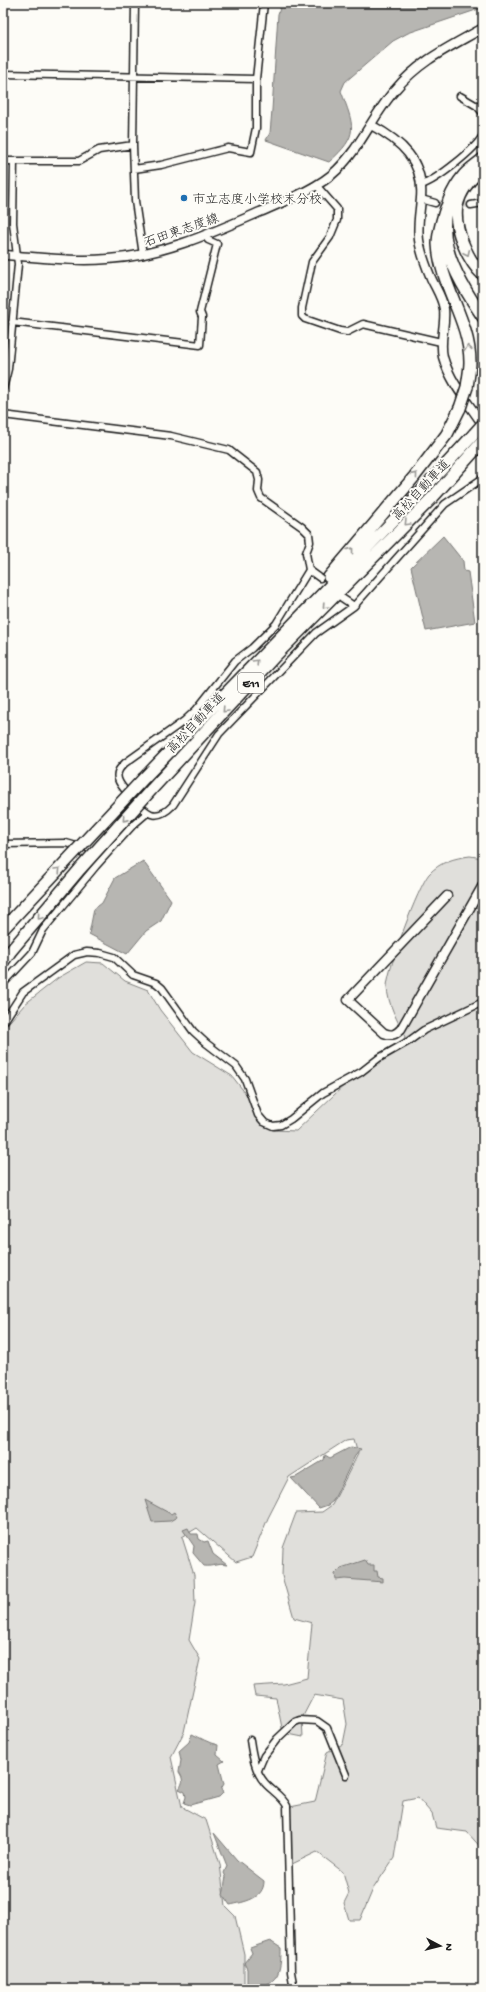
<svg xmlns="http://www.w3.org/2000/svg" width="486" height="1992" font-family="'Gochi Hand','Klee One',sans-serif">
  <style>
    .green { fill: #e0dfdb; stroke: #7e7e7c }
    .water { fill: #b7b6b2; stroke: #797876 }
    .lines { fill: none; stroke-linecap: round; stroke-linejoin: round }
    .street-tunnel { stroke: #dbdad6; stroke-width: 6; stroke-dasharray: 6 3; stroke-linecap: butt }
    .street-casing { stroke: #1c1c1c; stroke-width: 9 }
    .secondary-casing { stroke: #1c1c1c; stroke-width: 11 }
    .highway-casing { stroke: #1c1c1c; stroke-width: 14 }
    .street { stroke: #fdfcf7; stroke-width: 6 }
    .secondary { stroke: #fdfcf7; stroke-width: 8 }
    .highway { stroke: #fdfcf7; stroke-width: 11 }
    .highway-bridge-casing { stroke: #1c1c1c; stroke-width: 14; stroke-linecap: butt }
    .highway-bridge { stroke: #fdfcf7; stroke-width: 11 }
    .oneway { stroke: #989794 }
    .poi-dot { fill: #1f6fb2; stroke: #fdfcf7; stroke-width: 1.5 }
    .labels { text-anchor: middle; stroke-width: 4; stroke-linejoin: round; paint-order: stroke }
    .shield { fill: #fdfcf7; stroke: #605f5e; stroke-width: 1 }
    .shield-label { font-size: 12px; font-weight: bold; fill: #1c1c1c }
    .poi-label { font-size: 13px; fill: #1c1c1c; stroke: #fdfcf7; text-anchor: start }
    .street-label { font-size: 13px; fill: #1c1c1c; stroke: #fdfcf7 }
  </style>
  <rect width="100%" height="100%" fill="#fdfcf7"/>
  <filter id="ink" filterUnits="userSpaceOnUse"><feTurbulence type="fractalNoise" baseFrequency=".025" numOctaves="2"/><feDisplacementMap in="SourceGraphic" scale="8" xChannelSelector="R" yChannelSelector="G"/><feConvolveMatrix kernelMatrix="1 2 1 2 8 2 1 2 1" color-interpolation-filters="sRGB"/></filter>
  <g filter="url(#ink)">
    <path class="green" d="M470 856 483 858V1850L467 1832 436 1828 432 1814 418 1798 403 1801 394 1858 373 1889 360 1920H349L344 1903 349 1893 343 1872 317 1852 290 1865 285 1808 315 1802 327 1752 343 1744 347 1724 343 1700 314 1695 302 1718 303 1737 283 1733 276 1698 255 1696 253 1686 284 1684 307 1678 312 1623 294 1618 282 1576 283 1548 296 1513 322 1512 332 1505 358 1454 354 1439 346 1440 289 1477 268 1518 252 1557 236 1562 197 1528 182 1537 194 1575 195 1603 189 1640 200 1659 184 1732 171 1757 182 1807 206 1820 220 1864 225 1906 235 1916 244 1954V1989H3V1029L25 1004 58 978 86 962 103 963 125 981 148 990 160 1010 193 1052 232 1076 274 1130 296 1131 353 1077 399 1046 405 1037C398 1021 387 1003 387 986 388 968 418 887 429 874 440 862 454 858 470 856Z"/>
    <path class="water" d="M282 3H483V11L479 9 408 33 393 41 345 82 341 91C354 126 360 135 329 162L266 140 270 133 272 110 278 14Z
      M443 536 463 561 464 571 468 572 475 622 426 631 411 567Z
      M143 861 171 900 161 921 146 931 127 954 89 934 94 909 102 903 115 878Z
      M351 1447 361 1449 355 1456 333 1501 328 1505 319 1508 291 1478 296 1477 324 1460 325 1455 330 1458Z
      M145 1500 171 1514 174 1512 177 1517 170 1521 152 1522Z
      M188 1528 191 1534H198L199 1539 204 1542 208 1541 213 1554 227 1565C216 1563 214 1567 204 1566L193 1553 194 1546 183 1530Z
      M365 1560 368 1565H374V1571H377L378 1577 383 1578V1582L345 1579 336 1580 335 1574 341 1568Z
      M192 1734C201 1738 208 1743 218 1745L217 1755 224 1761 219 1764 224 1784 221 1789 223 1793 219 1797 190 1805 184 1803 186 1797 185 1792 179 1789C184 1782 183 1778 179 1772L181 1760 179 1751 189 1742Z
      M214 1833 237 1860 264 1881C264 1899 244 1902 230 1905L223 1895C225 1888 224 1883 226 1877L224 1873 227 1866Z
      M270 1941 281 1948C281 1957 281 1965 278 1973 274 1984 254 1992 243 1988L247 1985V1969L244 1963 252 1953 250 1948Z"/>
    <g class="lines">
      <path class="street-tunnel" d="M435 203 471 205"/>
      <defs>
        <path id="street" d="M135 3 133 145 135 201 143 255
          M3 74 256 79
          M460 96 477 106 483 113
          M3 161H79L99 150 133 145
          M134 169 161 165 228 148 251 152 256 128V79L264 3
          M316 185 337 209V220L330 237 312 262 302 308V316L305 319 340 331 347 332 363 324 441 342
          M421 185C437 180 476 149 483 135
          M421 199 435 203
          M471 205 483 203
          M12 322 200 345 202 317 200 312 217 244 208 240 204 235
          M3 389 8 369 18 264 13 223 14 161
          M3 415 171 436 229 450 257 472 259 480 258 491 261 498 302 527 309 534 310 542 306 553 309 570
          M320 578 309 570 276 624 252 648 235 661 196 710 184 721 125 763C120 768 116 772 118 779 120 786 127 792 131 797 145 812 155 824 173 805L219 734 316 633 354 606 445 504 483 478
          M342 598 354 606
          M3 844 66 843 73 845 91 861
          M3 984 32 953 43 930 96 866 133 825 147 813
          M3 1023 23 992 74 955 87 952 100 953 114 957 133 975 156 983 162 988 193 1031 206 1043 236 1066 245 1079 258 1115 264 1122 273 1126 281 1125 291 1119 323 1093 361 1072 379 1058 409 1041 424 1030 483 1002
          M250 1740C252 1754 255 1772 265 1783 272 1791 282 1796 287 1806L291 1972 294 1989
          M258 1770 264 1756 277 1739 295 1722 300 1720 317 1721 327 1728 346 1775"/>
        <path id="secondary" d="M371 125C401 141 424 161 421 198 420 212 417 226 419 240 421 253 426 266 431 278 436 289 442 297 444 309 446 325 439 340 443 357 450 382 469 404 483 425
          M3 255C38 257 73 262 108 259 161 256 212 233 260 212 283 202 319 188 337 170 361 147 373 115 395 90 420 60 450 47 483 28
          M447 896 348 1000 384 1033C392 1036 395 1035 401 1029L483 885"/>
        <path id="highway" d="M483 159C477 164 469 169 464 175 424 223 453 273 483 317
          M481 170C470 179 460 192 457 206 453 228 468 261 483 275
          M446 208C442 220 438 232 438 244 440 285 470 321 470 362 470 370 468 379 467 387
          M329 577 414 477 447 434 460 408
          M144 778 419 494 474 434
          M151 790 275 656 432 498 483 441
          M3 962 10 952"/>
      </defs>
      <use href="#street" class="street-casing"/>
      <use href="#secondary" class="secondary-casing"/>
      <use href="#highway" class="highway-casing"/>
      <use href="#street" class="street"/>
      <use href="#secondary" class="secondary"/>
      <use href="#highway" class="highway"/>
      <defs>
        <path id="highway-bridge" d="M460 408 467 387
          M474 434 483 424
          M3 929 144 778
          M10 952 80 869 151 790"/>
      </defs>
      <use href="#highway-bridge" class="highway-bridge-casing"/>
      <use href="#highway-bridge" class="highway-bridge"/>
    </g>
    <defs><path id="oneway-chevron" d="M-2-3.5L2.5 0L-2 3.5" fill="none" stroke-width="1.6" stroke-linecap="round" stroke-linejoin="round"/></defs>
    <g class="oneway">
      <use href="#oneway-chevron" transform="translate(467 253) rotate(65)"/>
      <use href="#oneway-chevron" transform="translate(468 348) rotate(-99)"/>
      <use href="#oneway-chevron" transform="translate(415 475) rotate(-51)"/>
      <use href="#oneway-chevron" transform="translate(407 523) rotate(135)"/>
      <use href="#oneway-chevron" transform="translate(351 550) rotate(-52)"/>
      <use href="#oneway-chevron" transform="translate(325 606) rotate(134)"/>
      <use href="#oneway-chevron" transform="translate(256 662) rotate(-47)"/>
      <use href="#oneway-chevron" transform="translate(225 710) rotate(133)"/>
      <use href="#oneway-chevron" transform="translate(125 819) rotate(132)"/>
      <use href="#oneway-chevron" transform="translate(58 870) rotate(-47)"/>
      <use href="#oneway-chevron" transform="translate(40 917) rotate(130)"/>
    </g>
  </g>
  <circle class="poi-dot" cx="184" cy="198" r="4"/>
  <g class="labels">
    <rect class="shield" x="238" y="673" width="26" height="20" rx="3"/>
    <g class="shield-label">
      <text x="251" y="687">E11</text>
    </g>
    <g class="poi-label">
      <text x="192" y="203">市立志度小学校末分校</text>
    </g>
    <g class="street-label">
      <text transform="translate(181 229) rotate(-19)" y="5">石田東志度線</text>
      <text transform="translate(420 489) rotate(-47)" y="5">高松自動車道</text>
      <text transform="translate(195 722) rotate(-47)" y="5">高松自動車道</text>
    </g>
  </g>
  <rect width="486" height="1992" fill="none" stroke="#fdfcf7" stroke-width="16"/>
  <rect x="8" y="8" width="470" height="1976" fill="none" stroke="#1c1c1c" stroke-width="1.5" filter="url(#ink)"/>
  <g transform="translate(440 1946) rotate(97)" stroke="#fdfcf7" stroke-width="3" paint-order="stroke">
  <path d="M0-3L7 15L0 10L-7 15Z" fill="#1c1c1c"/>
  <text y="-6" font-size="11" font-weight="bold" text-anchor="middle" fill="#1c1c1c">N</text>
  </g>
</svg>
